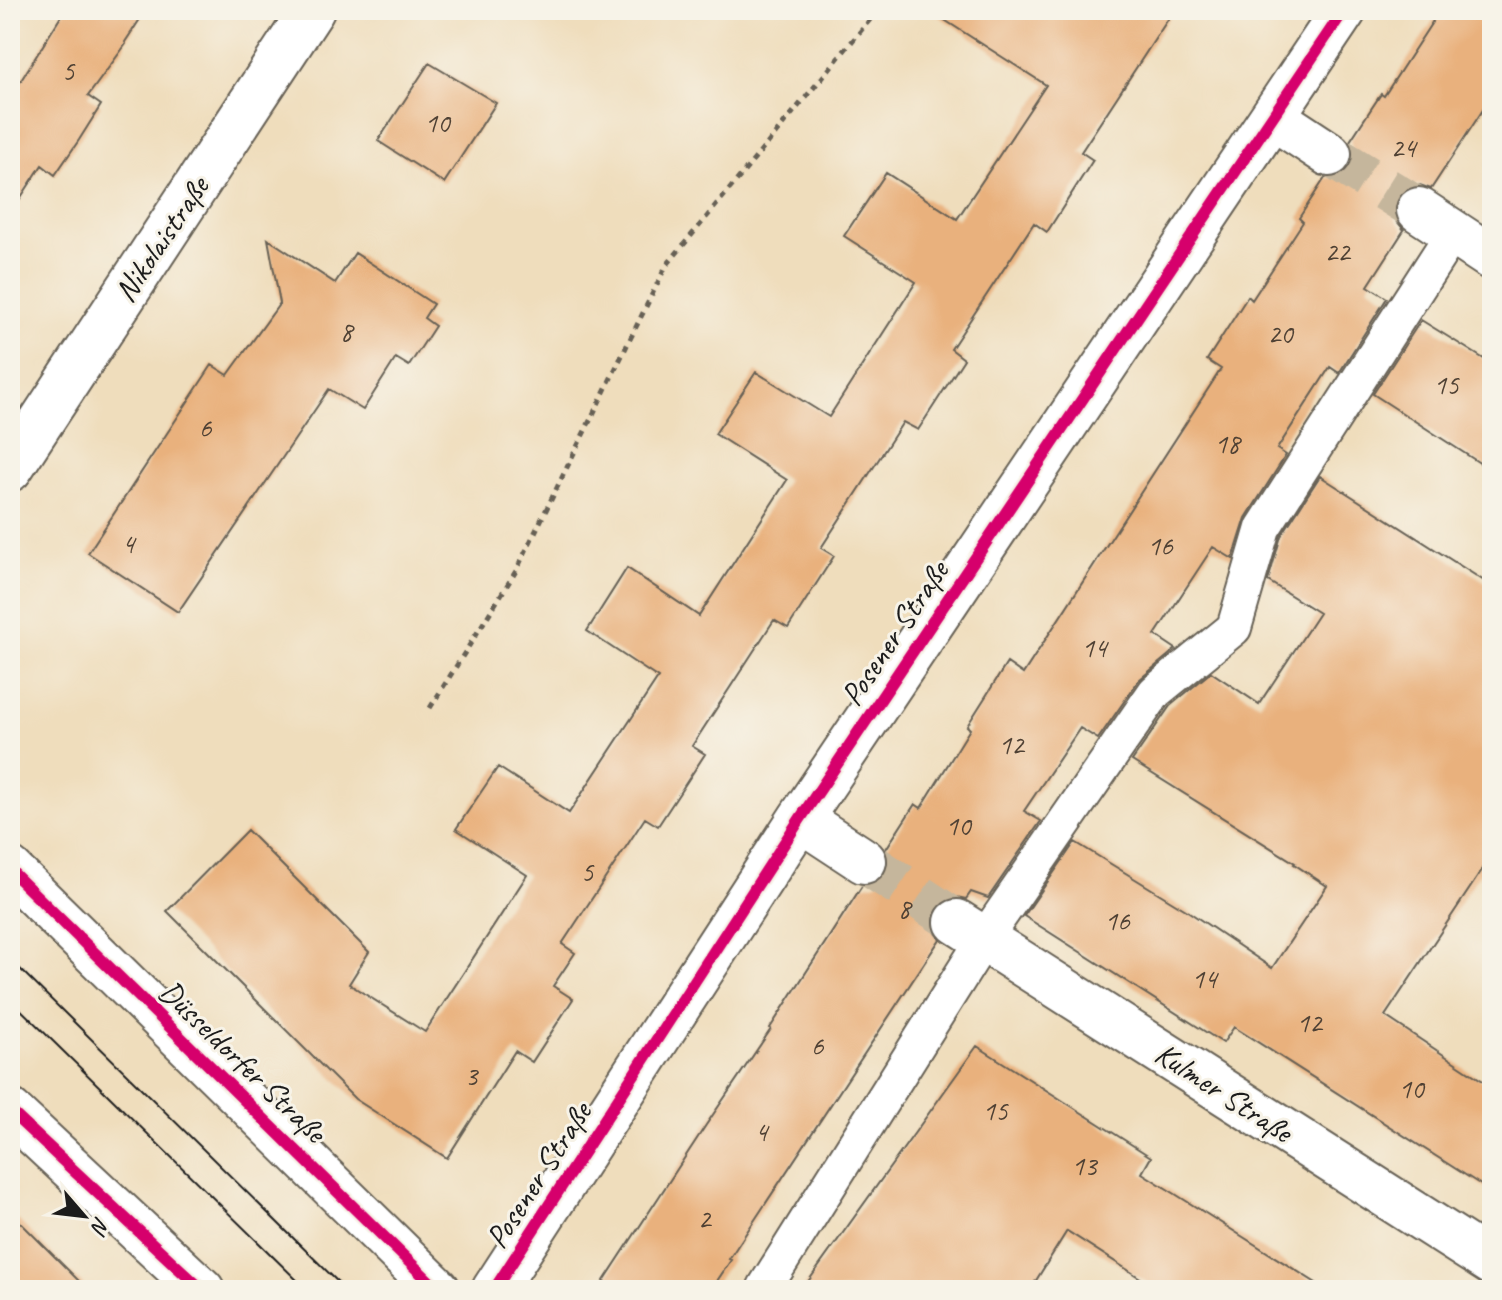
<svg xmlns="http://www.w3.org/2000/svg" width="1502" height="1300" font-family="Caveat,sans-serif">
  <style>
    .building { fill: #e9b17d }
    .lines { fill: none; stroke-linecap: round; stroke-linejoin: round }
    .minor-tunnel { stroke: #c5b69c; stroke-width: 44; stroke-dasharray: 44 22; stroke-linecap: butt }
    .service-casing { stroke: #666054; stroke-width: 38 }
    .minor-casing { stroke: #666054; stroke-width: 48 }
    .secondary-casing { stroke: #666054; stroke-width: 48 }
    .path { stroke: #666054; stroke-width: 5; stroke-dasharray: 6 6; stroke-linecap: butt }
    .service { stroke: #fff; stroke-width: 34 }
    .minor { stroke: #fff; stroke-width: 44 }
    .secondary { stroke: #fff; stroke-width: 44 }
    .tram { stroke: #1c1c1c; stroke-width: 2 }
    .cycleway-casing { stroke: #f7f3e8; stroke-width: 17 }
    .cycleway { stroke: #d6006c; stroke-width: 12 }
    .labels { text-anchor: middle; stroke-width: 6; stroke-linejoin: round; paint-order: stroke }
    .number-label { font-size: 28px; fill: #4f4134 }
    .street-label { font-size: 32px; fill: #1c1c1c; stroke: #f7f3e8 }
  </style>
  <rect width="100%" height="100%" fill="#f7f3e8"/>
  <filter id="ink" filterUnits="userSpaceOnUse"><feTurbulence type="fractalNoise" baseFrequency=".0125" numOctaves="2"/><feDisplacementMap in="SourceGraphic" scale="16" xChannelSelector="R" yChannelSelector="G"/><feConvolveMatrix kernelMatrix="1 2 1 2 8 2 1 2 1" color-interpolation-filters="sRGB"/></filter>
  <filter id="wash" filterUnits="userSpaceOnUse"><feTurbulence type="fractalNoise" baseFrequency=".006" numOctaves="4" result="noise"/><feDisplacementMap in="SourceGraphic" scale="32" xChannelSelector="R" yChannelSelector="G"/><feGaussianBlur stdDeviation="1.8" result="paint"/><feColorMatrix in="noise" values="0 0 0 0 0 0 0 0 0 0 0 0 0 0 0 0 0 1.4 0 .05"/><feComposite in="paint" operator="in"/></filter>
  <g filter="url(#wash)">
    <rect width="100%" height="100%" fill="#efddbc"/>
    <g id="blocks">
      <path class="building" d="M65 10H146L125 42 126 44 88 96 101 105 79 140 55 175 42 165 10 214V98Z
        M929 10H1174L1081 152 1093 160 1047 232 1034 223 951 349 964 359 918 430 903 422 821 548 834 556 788 628 774 620 692 746 705 754 658 826 645 818 562 944 575 953 553 986 573 999 532 1062 515 1051 447 1158 355 1099 167 911 247 830 369 952 349 984 425 1032 527 875 456 829 498 767 569 813 658 678 587 631 627 568 699 616 787 480 715 434 756 372 829 417 916 282 844 236 886 173 957 219 1046 85Z
        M1440 10H1492V96L1431 189 1420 185 1409 187 1398 197 1394 209 1396 220 1404 230 1368 286 1387 298 1339 373 1330 367 1277 449 1286 455 1246 518 1233 559 1213 547 1155 635 1176 649 1139 680 1098 739 1080 728 1024 811 1041 821 988 898 971 892 966 899 957 897 946 900 936 908 932 922 935 933 940 939 729 1259 731 1260 711 1290H598L706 1125 771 1029 770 1028 862 886 876 883 885 874 889 862 886 849 915 804 921 808 970 729 967 726 1007 663 1023 674 1221 369 1207 360 1248 296 1252 300 1303 222 1299 218 1325 178 1339 177 1349 168 1354 155 1350 141 1381 94 1384 96Z
        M429 63 496 103 444 183 378 141Z
        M268 239 335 283 355 253 433 304 424 318 435 326 409 366 396 358 363 410 329 389 178 612 88 553 212 365 228 375 280 303Z
        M1421 320 1492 364V471L1373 394Z
        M1320 476 1492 586V855L1385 1016 1492 1087V1192L1234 1027 1223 1043 1024 916 1075 842 1186 910 1272 968 1327 886 1294 864 1295 863 1132 761 1170 706 1211 672 1259 704 1319 613 1268 581 1281 536Z
        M977 1046 1151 1157 1142 1173 1327 1290H1159L1067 1231 1030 1290H802Z
        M10 1212 88 1290H10Z"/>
    </g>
  </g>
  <g filter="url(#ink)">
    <use href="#blocks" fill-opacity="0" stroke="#666054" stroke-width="2"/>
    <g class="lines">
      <path class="minor-tunnel" d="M1329 154 1419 210
        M864 861 957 922"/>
      <defs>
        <path id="service" d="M765 1287 984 939 1155 692 1234 628 1263 528 1453 233"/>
        <path id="minor" d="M1273 117 1329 154
          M1419 210 1492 258
          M10 469 312 10
          M800 819 864 861
          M957 922 1492 1263
          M494 1290 800 819 1344 10"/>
        <path id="secondary" d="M10 870 438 1290
          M10 1111 202 1290"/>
      </defs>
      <use href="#service" class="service-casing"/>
      <use href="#minor" class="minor-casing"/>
      <use href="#secondary" class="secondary-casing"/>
      <path class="path" d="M430 708 516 571 666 266 878 10"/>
      <use href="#service" class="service"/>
      <use href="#minor" class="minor"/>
      <use href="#secondary" class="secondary"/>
      <path class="tram" d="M10 959 346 1290
        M10 999 307 1290"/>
      <defs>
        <path id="cycleway" d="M10 870 438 1290
          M10 1111 202 1290
          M494 1290 800 819 1344 10"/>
      </defs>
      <use href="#cycleway" class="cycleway-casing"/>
      <use href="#cycleway" class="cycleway"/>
    </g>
  </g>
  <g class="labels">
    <g class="number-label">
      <text x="68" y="80">5</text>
      <text x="437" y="132">10</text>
      <text x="1403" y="157">24</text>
      <text x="1337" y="261">22</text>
      <text x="346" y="341">8</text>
      <text x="1280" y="343">20</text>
      <text x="1446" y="394">15</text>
      <text x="205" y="437">6</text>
      <text x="1227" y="453">18</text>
      <text x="128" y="553">4</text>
      <text x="1160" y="555">16</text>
      <text x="1094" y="657">14</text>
      <text x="1011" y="754">12</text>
      <text x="958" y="835">10</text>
      <text x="587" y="881">5</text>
      <text x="904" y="918">8</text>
      <text x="1117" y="930">16</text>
      <text x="1204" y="988">14</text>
      <text x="1309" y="1032">12</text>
      <text x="817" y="1055">6</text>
      <text x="471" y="1085">3</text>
      <text x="1411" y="1098">10</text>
      <text x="995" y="1120">15</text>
      <text x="761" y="1141">4</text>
      <text x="1084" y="1175">13</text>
      <text x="704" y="1228">2</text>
    </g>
    <g class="street-label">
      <text transform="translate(161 239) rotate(-56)" y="11">Nikolaistraße</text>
      <text transform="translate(894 633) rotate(-56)" y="11">Posener Straße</text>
      <text transform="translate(243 1061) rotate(44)" y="11">Düsseldorfer Straße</text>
      <text transform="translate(1224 1092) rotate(33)" y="11">Kulmer Straße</text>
      <text transform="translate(538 1175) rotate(-57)" y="11">Posener Straße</text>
    </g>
  </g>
  <rect width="1502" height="1300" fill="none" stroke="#f7f3e8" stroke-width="40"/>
  <g transform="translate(84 1216) rotate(118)" stroke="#f7f3e8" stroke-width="6" paint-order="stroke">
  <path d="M0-6L14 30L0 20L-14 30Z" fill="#1c1c1c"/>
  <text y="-12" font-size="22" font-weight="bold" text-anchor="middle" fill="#1c1c1c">N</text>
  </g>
</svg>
